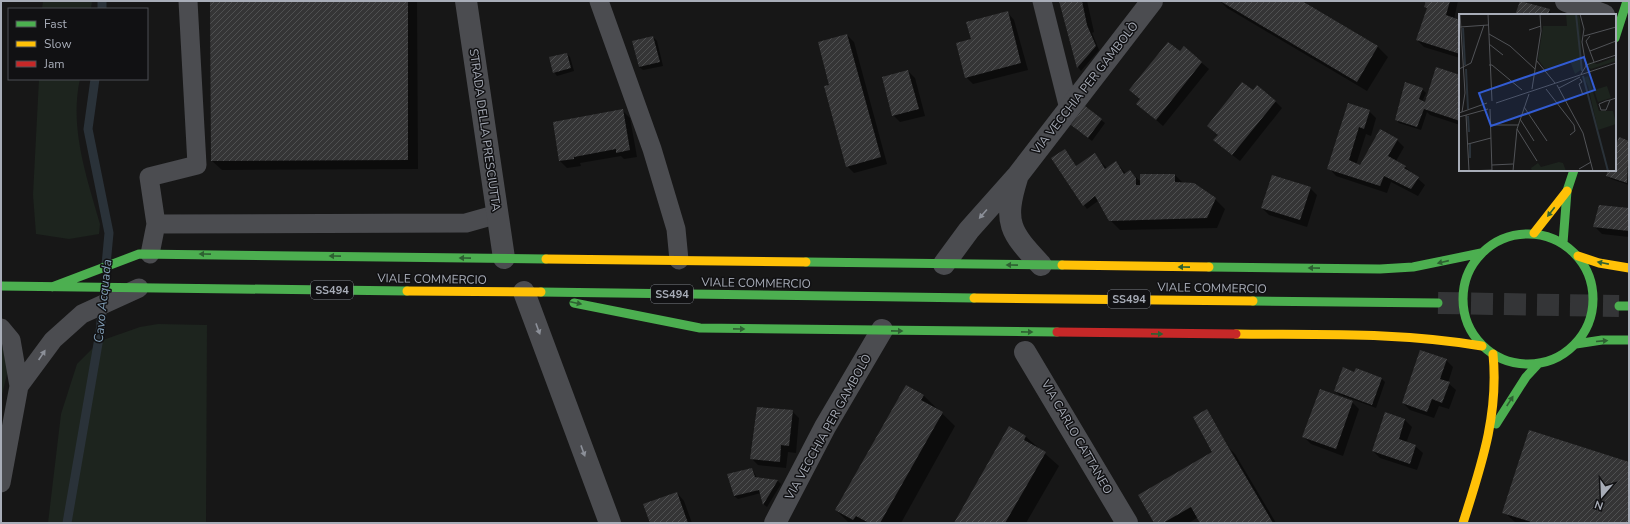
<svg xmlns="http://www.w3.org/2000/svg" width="1630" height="524" font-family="'Nunito Sans',sans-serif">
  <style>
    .green { fill: #1d241e }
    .shadow { fill: #0007 }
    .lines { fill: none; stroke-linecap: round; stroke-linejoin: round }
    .stream { stroke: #2a3239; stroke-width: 9 }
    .building { fill: url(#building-hatch) }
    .primary-tunnel { stroke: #343537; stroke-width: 22; stroke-dasharray: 22 11; stroke-linecap: butt }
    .lane { stroke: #4b4c50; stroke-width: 19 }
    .street { stroke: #4b4c50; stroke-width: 22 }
    .fast { stroke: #4caf50; stroke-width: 9 }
    .slow { stroke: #ffc107; stroke-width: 9 }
    .jam { stroke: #c62828; stroke-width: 9 }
    .oneway { fill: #2e6032 }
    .oneway2 { fill: #8c9099 }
    .labels { text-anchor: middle; stroke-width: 3; stroke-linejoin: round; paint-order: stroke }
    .shield { fill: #111113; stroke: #7b7e86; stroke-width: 1 }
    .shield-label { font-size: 11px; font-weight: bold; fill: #a8adb8 }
    .street-label { font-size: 12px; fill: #a8adb8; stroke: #111113 }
    .water-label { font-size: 13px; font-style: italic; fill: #7f9bb3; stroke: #111113 }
    .inset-river { fill: none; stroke: #2a3239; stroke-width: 2 }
    .inset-road { fill: none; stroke: #515357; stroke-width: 1 }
    .view { fill: #325cd3; fill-opacity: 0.15; stroke: #325cd3; stroke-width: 2 }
    .inset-edge { fill: none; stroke: #a8adb8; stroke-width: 2 }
  </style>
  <defs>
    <pattern id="building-hatch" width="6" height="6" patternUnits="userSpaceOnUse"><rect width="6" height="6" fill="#353536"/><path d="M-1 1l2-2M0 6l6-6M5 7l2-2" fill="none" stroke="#4f5051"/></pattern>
  </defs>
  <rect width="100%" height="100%" fill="#171717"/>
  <path class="green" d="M43 1H92L91 9H42Z
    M39 79H80C69 127 87 178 100 224L99 234 69 239 36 234 33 195Z
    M158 324 207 325 206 523H48L61 414 77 364 100 341 140 327Z
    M1 341 8 370 1 399Z"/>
  <path class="shadow" d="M211 1H417L418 169 222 170 212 161Z
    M1060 1H1087L1094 32 1092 33 1099 50 1081 71 1078 67Z
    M1220 1H1300L1378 47 1388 57 1367 91 1227 8Z
    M1427 1H1458L1454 19 1460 21V58L1424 47 1417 40 1427 9 1425 7Z
    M1521 1 1549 10 1552 15H1516Z
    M1007 12 1014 20 1028 70 973 84 966 77 972 40Z
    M847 35 854 42 887 164 854 173 847 166 831 85Z
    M653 37 657 41 663 66 643 70 639 67 633 42Z
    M1184 48 1209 69 1163 126 1138 104 1141 100 1130 90Z
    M567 54 570 57 574 71 557 76 554 72Z
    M908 71 915 78 925 116 900 122 893 115Z
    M1460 76V125L1430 115 1427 112 1421 130 1399 123 1396 119 1422 89 1426 93 1422 102 1425 103Z
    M1253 92 1275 101 1282 108 1240 161 1222 147 1218 135 1208 125Z
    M623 111 630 118 637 157 624 159 621 156 580 163 581 166 567 168 560 161 554 122Z
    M1369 111 1376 118 1371 136 1366 134 1356 165 1360 166 1397 140 1404 147 1396 161 1405 167 1425 185 1418 196 1391 182 1387 193 1336 176 1329 168Z
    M1101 120 1105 123 1092 141 1076 129Z
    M1619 139 1629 142V185L1611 179 1607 176 1609 170H1615V152Z
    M1094 155 1107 168 1116 162 1126 174 1130 171 1141 182 1175 175 1183 183 1215 199 1225 209 1217 228 1120 230 1110 220 1098 201 1087 209 1084 205 1075 167Z
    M1536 170H1545L1544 172Z
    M1310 188 1317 195 1307 227 1269 215 1262 208Z
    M1629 209V237L1602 234 1595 227Z
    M1446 360 1453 367 1448 383 1456 390 1449 409 1439 406 1434 418 1410 410 1403 403Z
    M1356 370 1382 379 1385 382 1376 408 1338 394 1335 391 1355 373Z
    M923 395 955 426 901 523H849L836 510Z
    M1352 402 1359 409 1343 456 1311 444 1304 437Z
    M792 411 799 418 796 453 788 452 786 468 758 465 751 458Z
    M1207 411 1229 448 1235 454 1276 523H1202L1198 517 1189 523H1155L1213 452Z
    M1405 420 1412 427 1406 443 1415 446 1423 453 1417 470 1380 458 1373 451Z
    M1025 436 1059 466 1026 523H955Z
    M1629 463V523H1516L1504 512Z
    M752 469 757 478 778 481 781 484 767 507 763 504 761 493 738 499 734 496Z
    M677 493 684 501 692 523H651Z"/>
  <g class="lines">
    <path class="stream" d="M102 9V1
      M95 79 88 129 109 233 106 265
      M67 523 100 332 103 303"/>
  </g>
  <path class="building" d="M210 1H408V160L211 161Z
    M1059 1H1082L1087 25 1096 46 1077 68Z
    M1220 1H1302L1378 46 1357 82Z
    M1426 1H1450L1446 15 1460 20V54L1416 40 1427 8 1424 7Z
    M1520 1 1550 9 1548 15H1515Z
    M1008 11 1021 63 965 78 956 43 971 39 966 22Z
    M847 34 881 157 846 167 824 86 829 85 818 42Z
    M653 36 660 62 639 67 632 41Z
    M1168 42 1180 51 1184 46 1202 62 1156 120 1136 104 1140 99 1129 90Z
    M567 53 571 68 553 73 549 57Z
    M1436 67 1460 75V121L1424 109 1417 127 1395 120 1405 82 1423 88 1419 99 1425 102Z
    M908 70 919 109 892 116 882 77Z
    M1242 82 1253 90 1257 85 1276 101 1232 155 1213 140 1218 135 1207 126Z
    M1348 103 1370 110 1364 129 1359 127 1349 160 1360 165 1380 129 1398 139 1388 156 1406 166 1404 168 1419 177 1411 189 1384 176 1380 186 1327 169Z
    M1085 106 1102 119 1088 138 1071 125Z
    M623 109 630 150 616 153V149L574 157V159L559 161 553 122Z
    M1619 137 1629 141 1627 183 1606 176 1608 170H1615V148Z
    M1065 149 1076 166 1095 153 1105 169 1116 161 1124 174 1130 170 1136 178V185H1140V174H1175V182L1194 183 1216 198 1207 218 1109 221 1095 196 1083 206 1051 158Z
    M1272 175 1311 187 1300 220 1261 208Z
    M1599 205 1629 208V231L1593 227Z
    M1420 350 1447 359 1440 379 1450 382 1442 403 1432 399 1427 412 1402 403Z
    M1343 367 1354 372 1356 368 1382 378 1372 405 1334 391Z
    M906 385 924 395 921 400 943 412 880 523H869L856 516 853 520 835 510Z
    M1320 389 1353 401 1336 449 1302 437Z
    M757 407 793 410 789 446 781 445 780 462 750 459Z
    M1207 409 1226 443 1273 523H1200L1191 507 1163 523H1154L1138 495 1212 452 1193 417Z
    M1385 412 1405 419 1399 439 1416 445 1410 464 1372 451Z
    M1009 426 1026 436 1024 440 1046 452 1005 523H954Z
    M1529 430 1629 462V523H1535L1502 513Z
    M752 468 755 477 778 480 763 505 759 490 734 496 727 474Z
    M677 492 688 523H650L643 504Z"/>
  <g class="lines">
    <path class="primary-tunnel" d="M1438 303 1619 306"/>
    <path class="lane" d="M599 1 652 149 676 229 679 260
      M1042 1 1069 109
      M156 224 149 177 197 165 188 1
      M150 254 156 224 466 223 498 214
      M1 328 11 340 19 386 1 483
      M19 386 53 340 82 314 139 288"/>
    <path class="street" d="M466 1 504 258
      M1566 1 1604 15
      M1017 178C1003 223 1010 232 1041 265
      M944 264 969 230 1018 175 1152 1
      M524 292 610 523
      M1025 352 1127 523
      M775 523 825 427 882 330"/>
    <path class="fast" d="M1615 38 1627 1
      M1463 299a65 65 0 1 1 130 0a65 65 0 1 1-130 0Z
      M1563 243 1567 191 1574 170
      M806 262 1062 265
      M1209 267 1380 269 1413 267 1481 253
      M1 286 407 291
      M52 287 139 254 546 259
      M541 292 974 298
      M1253 301 1438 303
      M574 303 700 328 1057 332
      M1619 306H1629
      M1576 344 1602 340H1629
      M1496 424 1526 377 1539 363"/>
    <path class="slow" d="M1534 233 1567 191
      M1578 256 1599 263 1629 268
      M546 259 806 262
      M1062 265 1209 267
      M407 291 541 292
      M974 298 1253 301
      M1236 334C1318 335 1401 332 1482 346
      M1463 523C1481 466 1499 415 1493 354"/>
    <path class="jam" d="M1057 332 1236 334"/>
  </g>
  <defs><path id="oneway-solid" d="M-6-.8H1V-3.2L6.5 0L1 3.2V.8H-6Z"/></defs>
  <g class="oneway">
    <use href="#oneway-solid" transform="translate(1551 212) rotate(128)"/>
    <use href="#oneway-solid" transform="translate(205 254) rotate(-179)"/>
    <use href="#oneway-solid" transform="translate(335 256) rotate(-179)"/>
    <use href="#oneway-solid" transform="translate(465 258) rotate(-179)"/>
    <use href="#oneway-solid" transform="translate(1443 262) rotate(167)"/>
    <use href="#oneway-solid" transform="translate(1603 263) rotate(-169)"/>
    <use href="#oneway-solid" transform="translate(1012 265) rotate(-179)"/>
    <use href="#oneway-solid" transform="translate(1184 267) rotate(-179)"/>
    <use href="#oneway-solid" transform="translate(1314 268) rotate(-179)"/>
    <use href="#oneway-solid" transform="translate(576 303) rotate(12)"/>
    <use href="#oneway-solid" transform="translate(739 329) rotate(1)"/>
    <use href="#oneway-solid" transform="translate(897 331) rotate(1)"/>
    <use href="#oneway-solid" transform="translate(1027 332) rotate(1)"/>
    <use href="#oneway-solid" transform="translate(1157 334) rotate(1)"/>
    <use href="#oneway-solid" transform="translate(1602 341) rotate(-5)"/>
    <use href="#oneway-solid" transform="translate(1510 401) rotate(-57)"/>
  </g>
  <g class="oneway2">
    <use href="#oneway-solid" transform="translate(983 214) rotate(131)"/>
    <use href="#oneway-solid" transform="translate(538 329) rotate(70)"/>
    <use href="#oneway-solid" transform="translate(42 355) rotate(-56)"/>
    <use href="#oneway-solid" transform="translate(583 451) rotate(70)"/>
  </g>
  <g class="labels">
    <g class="shield">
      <rect x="311" y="281" width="42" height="18" rx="3"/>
      <rect x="651" y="285" width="42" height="18" rx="3"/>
      <rect x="1108" y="290" width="42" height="18" rx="3"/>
    </g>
    <g class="shield-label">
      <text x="332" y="294">SS494</text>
      <text x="672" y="298">SS494</text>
      <text x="1129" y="303">SS494</text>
    </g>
    <g class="street-label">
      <text transform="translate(1085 88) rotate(-52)" y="4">VIA VECCHIA PER GAMBOLÒ</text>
      <text transform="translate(485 130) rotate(82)" y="4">STRADA DELLA PRESCIUTTA</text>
      <text transform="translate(432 279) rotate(1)" y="4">VIALE COMMERCIO</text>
      <text transform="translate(756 283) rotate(1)" y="4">VIALE COMMERCIO</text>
      <text transform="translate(1212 288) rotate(1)" y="4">VIALE COMMERCIO</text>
      <text transform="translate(828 427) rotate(-61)" y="4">VIA VECCHIA PER GAMBOLÒ</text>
      <text transform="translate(1077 437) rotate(60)" y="4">VIA CARLO CATTANEO</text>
    </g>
    <g class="water-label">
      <text transform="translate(102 301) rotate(-84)" y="5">Cavo Acquada</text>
    </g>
  </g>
  <g transform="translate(1459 14)">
    <rect width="157" height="157" fill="#171717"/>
    <path d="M107 0H119L121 5 123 55 116 60 111 47 86 55 79 45 84 12H108ZM157 43V47L132 55 128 53 130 48 138 50ZM129 62 140 97H154L157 110 139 116 129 72 125 64ZM148 72 152 84 139 88 135 76ZM100 148 104 149 107 157H73L72 154 79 149 82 153Z" fill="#1d241e"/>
    <path class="inset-river" d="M117 0 123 57M4 14 6 51M7 55 9 95M124 62 149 157M9 102 10 118M11 130V144"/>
    <path class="inset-road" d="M1 0 6 79 3 98M29 0 33 87M121 0 125 15 123 28 127 52 122 60M1 13 29 11M70 16 82 12M30 20 51 32 76 55M125 22 157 13M131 22 127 27 135 48M30 30 44 41M131 37 157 27M77 46 96 69M30 51H33L63 76M127 51 157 41M0 55 12 49 25 11M121 65 123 68 120 70 124 81M98 71 124 119 134 157M100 74 121 63M73 75 82 17 81 0M87 75 115 111 116 117 111 121M151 86 147 96H142L140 90 147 87 151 86 157 84M37 89 157 49M65 93 88 127M31 95 33 157M0 99 28 89M7 101 10 157M0 103 29 95M61 105 75 127M32 111H59M58 115 78 147M9 130 32 124M33 151 54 150M120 155 132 148M9 157 33 156M54 157 58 115 70 80"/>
    <path class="view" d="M125 43 136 76 32 112 20 79Z"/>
    <rect width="157" height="157" class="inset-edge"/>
  </g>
  <rect width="1630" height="524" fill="none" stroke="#a8adb8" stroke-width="4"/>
  <rect x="8" y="8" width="140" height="72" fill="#111113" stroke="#4d4f55"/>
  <rect x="16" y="21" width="20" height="6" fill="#4caf50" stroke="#4d4f55"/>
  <text x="44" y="28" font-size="12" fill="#a8adb8">Fast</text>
  <rect x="16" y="41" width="20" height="6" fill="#ffc107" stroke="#4d4f55"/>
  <text x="44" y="48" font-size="12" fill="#a8adb8">Slow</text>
  <rect x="16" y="61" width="20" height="6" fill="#c62828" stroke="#4d4f55"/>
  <text x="44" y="68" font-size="12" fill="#a8adb8">Jam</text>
  <g transform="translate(1602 496) rotate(199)" stroke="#111113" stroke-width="3" paint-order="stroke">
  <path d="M0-3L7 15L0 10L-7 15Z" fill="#a8adb8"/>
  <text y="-6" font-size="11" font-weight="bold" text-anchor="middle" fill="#a8adb8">N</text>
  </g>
</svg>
